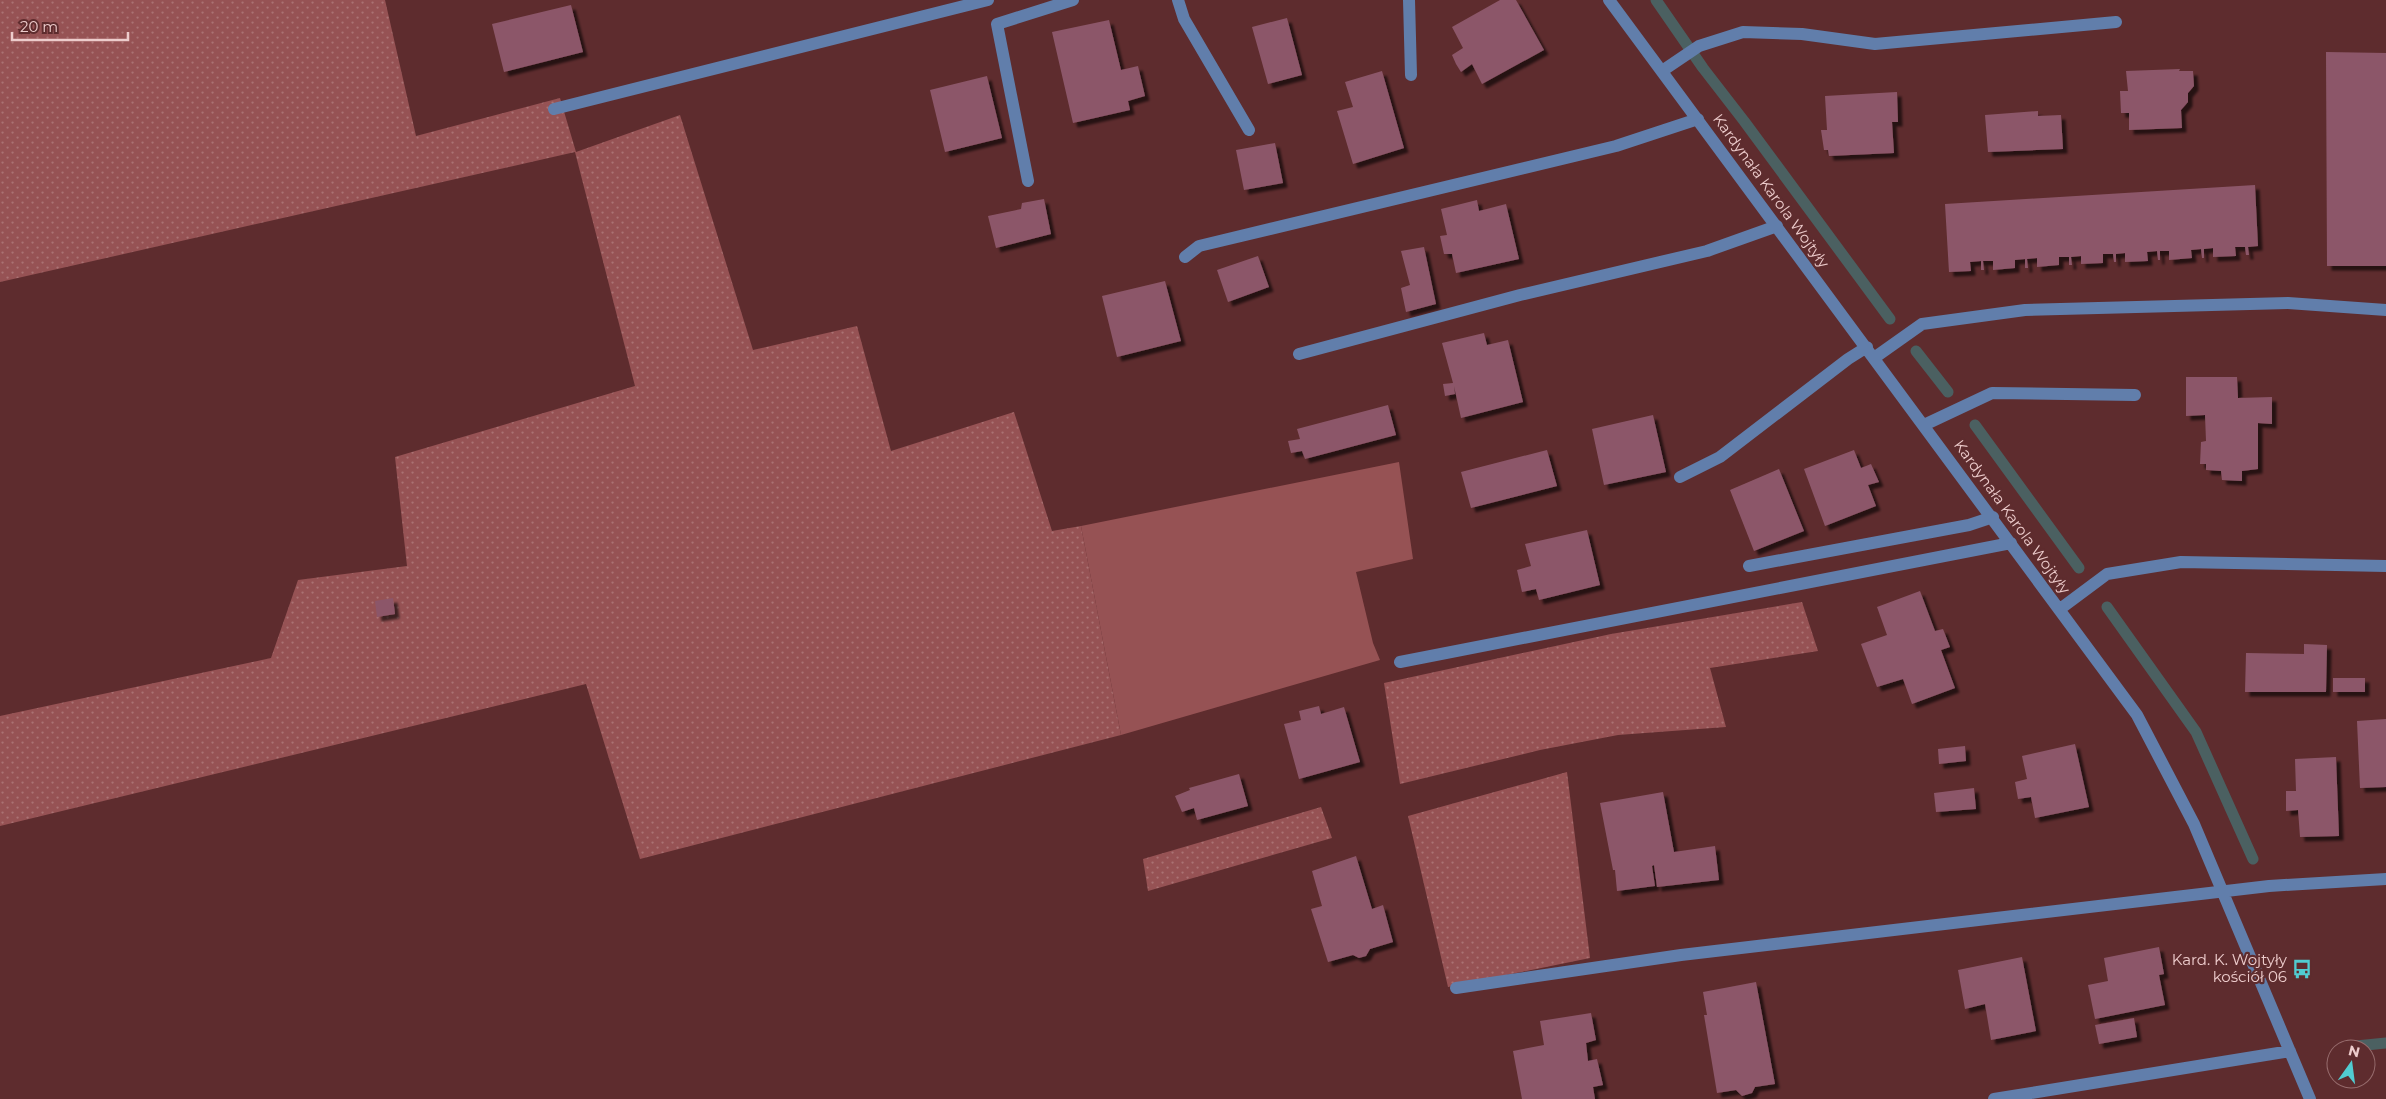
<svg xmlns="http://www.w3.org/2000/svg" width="2386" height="1099" font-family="Montserrat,sans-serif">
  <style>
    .grass { fill: url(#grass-dots) }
    .green { fill: #965254 }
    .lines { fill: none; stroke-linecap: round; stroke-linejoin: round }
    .stream { stroke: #4b6061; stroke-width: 11 }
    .building { fill: #8c5769; filter: url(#shadow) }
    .minor { stroke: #617eab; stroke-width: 12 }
    .labels { text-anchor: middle; stroke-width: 4.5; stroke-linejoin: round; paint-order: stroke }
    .street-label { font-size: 15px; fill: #edcccc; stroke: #5e2c2e }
    .poi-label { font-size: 15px; fill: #edcccc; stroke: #5e2c2e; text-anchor: end }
  </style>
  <defs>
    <pattern id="grass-dots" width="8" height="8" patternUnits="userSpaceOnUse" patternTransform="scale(1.25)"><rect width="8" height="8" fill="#965254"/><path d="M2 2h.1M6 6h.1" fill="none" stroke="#aa7273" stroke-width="1.8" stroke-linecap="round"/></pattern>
    <filter id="shadow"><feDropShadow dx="4.5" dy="4.5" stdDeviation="1" flood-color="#0009"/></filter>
  </defs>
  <rect width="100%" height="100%" fill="#5e2c2e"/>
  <path class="grass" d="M0 0H385L416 136 560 98 576 152 680 115 753 350 857 326 891 451 1014 412 1052 531 1081 526 1121 735 640 859 586 684 0 826V716L271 658 298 580 407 566 395 457 635 386 575 152 0 282Z
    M1802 602 1818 651 1710 668 1726 727 1618 735 1540 750 1400 784 1384 683 1611 634Z
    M1567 772 1590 958 1448 987 1408 816Z
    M1321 807 1332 838 1148 891 1143 859Z"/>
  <path class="green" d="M1399 462 1413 559 1356 572 1373 643 1380 660 1121 735 1081 526Z"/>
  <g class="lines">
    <path class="stream" d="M1656 0 1703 68 1744 121 1890 319
      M1916 351 1948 392
      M1975 425 2079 568
      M2107 607 2196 732 2253 859
      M2356 1046 2386 1043"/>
  </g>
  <path class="building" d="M1500 0H1516L1544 50 1482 84 1472 64 1461 72 1456 64 1452 55 1463 48 1452 27Z
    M571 5 583 52 504 72 492 24Z
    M1287 18 1302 75 1268 84 1252 27Z
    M1109 20 1121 70 1138 66 1145 96 1128 101 1130 110 1073 123 1052 32Z
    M2326 52 2386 53V266H2327Z
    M2180 69 2179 71H2193L2194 86 2188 93V102L2181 110 2182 128 2129 130V113H2121L2120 91H2128L2126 71Z
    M1382 71 1404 148 1353 164 1337 111 1353 107 1345 82Z
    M987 76 1002 138 945 152 930 90Z
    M1897 92 1898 122H1892L1894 153 1829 156 1828 150H1824L1821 130H1827L1825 96Z
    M2038 111V116L2061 115 2063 149 1988 152 1985 115Z
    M1275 143 1283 183 1244 190 1236 150Z
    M2255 185 2258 246 2248 247 2249 255H2246L2245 247H2235L2236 256 2213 257V248L2204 249V258H2202L2201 249 2191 250 2192 258 2169 260V251H2160V260H2158L2157 251 2147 252 2148 261 2125 262V253L2116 254V262H2114L2113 254H2103V263L2081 264V256L2071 257 2072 265H2069V257H2059V265L2037 267V258L2027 259 2028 268H2025V259L2015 260V268L1993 270V261H1983L1984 270H1981V261L1970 262 1971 271 1949 272 1945 204Z
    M1044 199 1051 234 996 248 988 216 1021 209 1022 203Z
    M1477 200 1479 211 1506 204 1519 259 1456 273 1452 254H1444L1440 236 1447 235 1441 209Z
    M1424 247 1436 304 1406 312 1401 288 1410 285 1401 251Z
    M1258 256 1269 287 1228 302 1217 270Z
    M1165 281 1181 341 1117 357 1102 296Z
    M1484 333 1487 345 1508 340 1523 402 1461 418 1454 386 1455 394 1445 396 1443 384 1453 383 1442 343Z
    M2186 377H2237L2238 398 2272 397V424L2258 423V469L2242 471V481L2222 480 2221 471 2206 470V464H2200L2201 442 2206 441 2205 415 2186 416Z
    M1388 405 1396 435 1305 459 1302 451 1291 453 1288 441 1300 439 1297 429Z
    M1653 415 1666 472 1604 485 1592 429Z
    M1547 450 1557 486 1471 508 1461 472Z
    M1854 450 1861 468 1871 464 1879 482 1868 485 1876 506 1825 526 1804 469Z
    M1779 469 1804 531 1754 551 1730 490Z
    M1587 530 1600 585 1539 600 1536 589 1522 592 1517 570 1531 566 1525 544Z
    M1920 591 1935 631 1943 629 1950 647 1941 650 1955 688 1912 704 1903 679 1877 687 1861 644 1887 635 1877 607Z
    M393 598 395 614 377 617 375 601Z
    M2304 644 2327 645 2326 692H2245L2246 653 2304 654Z
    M2333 678H2365V692H2333Z
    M1319 706 1321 714 1344 707 1360 762 1299 779 1284 724 1301 720 1299 711Z
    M2386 719V787L2360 788 2357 721Z
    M2075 744 2089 807 2035 818 2031 797 2018 799 2015 782 2027 779 2022 756Z
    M1965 746 1966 761 1939 764 1938 749Z
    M2336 757 2339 836 2300 837 2298 810 2286 811V791H2296L2295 759Z
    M1239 774 1248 806 1197 820 1194 808 1182 812 1175 796 1190 790 1189 788Z
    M1974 788 1976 809 1936 812 1934 793Z
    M1663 792 1674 852 1715 846 1719 880 1657 887 1654 865 1652 866 1655 886 1617 891 1615 870H1613L1600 803Z
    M1356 856 1372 909 1383 905 1393 942 1370 949 1366 956 1359 958 1353 955 1328 962 1311 909 1322 906 1312 871Z
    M2159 947 2164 974 2159 975 2165 1005 2095 1019 2088 985 2108 981 2104 958Z
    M2022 957 2036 1031 1991 1040 1985 1004 1965 1009 1958 970Z
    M1756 982 1775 1084 1755 1087 1752 1093 1742 1096 1736 1090 1717 1093 1704 1015H1707L1703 992Z
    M1591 1013 1596 1040 1586 1043 1588 1061 1597 1059 1603 1085 1593 1087 1595 1099H1522L1513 1051 1544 1045 1540 1021Z
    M2134 1018 2137 1037 2099 1044 2095 1025Z"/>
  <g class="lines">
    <path class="minor" d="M1178 0 1184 19 1249 130
      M1409 0 1411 75
      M1609 0 2137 715 2194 824 2310 1099
      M1662 71 1699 46 1743 32 1802 34 1875 44 2116 22
      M554 109 988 0
      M1028 181 997 24 1073 0
      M1185 257 1199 246 1616 146 1698 119
      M1299 354 1520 295 1707 251 1777 226
      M1874 358 1922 324 2025 310 2288 303 2386 310
      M1924 425 1992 393 2135 395
      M1680 477 1720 457 1848 359 1867 347
      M1749 566 1969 525 1993 517
      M2060 609 2107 574 2181 562 2386 566
      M1400 662 2011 543
      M1456 988 1681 955 2269 886 2386 879
      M1994 1099 2290 1051"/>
  </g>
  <defs>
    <symbol id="bus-bare" viewBox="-9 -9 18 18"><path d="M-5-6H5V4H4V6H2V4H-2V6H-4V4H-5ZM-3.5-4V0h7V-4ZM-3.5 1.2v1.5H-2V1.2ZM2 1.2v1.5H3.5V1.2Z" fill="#51ccd1" stroke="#5e2c2e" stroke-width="2.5" paint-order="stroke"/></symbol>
  </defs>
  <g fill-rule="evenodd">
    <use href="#bus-bare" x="2288" y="955" width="28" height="28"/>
  </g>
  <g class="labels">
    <g class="street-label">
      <text transform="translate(1771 191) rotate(54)" y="5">Kardynała Karola Wojtyły</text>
      <text transform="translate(2012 517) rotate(54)" y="5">Kardynała Karola Wojtyły</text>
    </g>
    <g class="poi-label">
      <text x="2287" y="965">Kard. K. Wojtyły<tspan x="2287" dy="17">kościół 06</tspan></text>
    </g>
  </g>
  <g transform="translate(2351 1064) rotate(14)"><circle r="24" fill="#5e2c2e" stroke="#976c6d"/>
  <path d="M0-4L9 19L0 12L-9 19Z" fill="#51ccd1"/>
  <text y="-8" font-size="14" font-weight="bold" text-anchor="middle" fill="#edcccc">N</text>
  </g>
  <path d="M12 32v8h116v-8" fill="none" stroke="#edcccc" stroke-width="2.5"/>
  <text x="20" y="32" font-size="15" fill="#edcccc" stroke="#5e2c2e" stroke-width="4" paint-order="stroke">20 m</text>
</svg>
